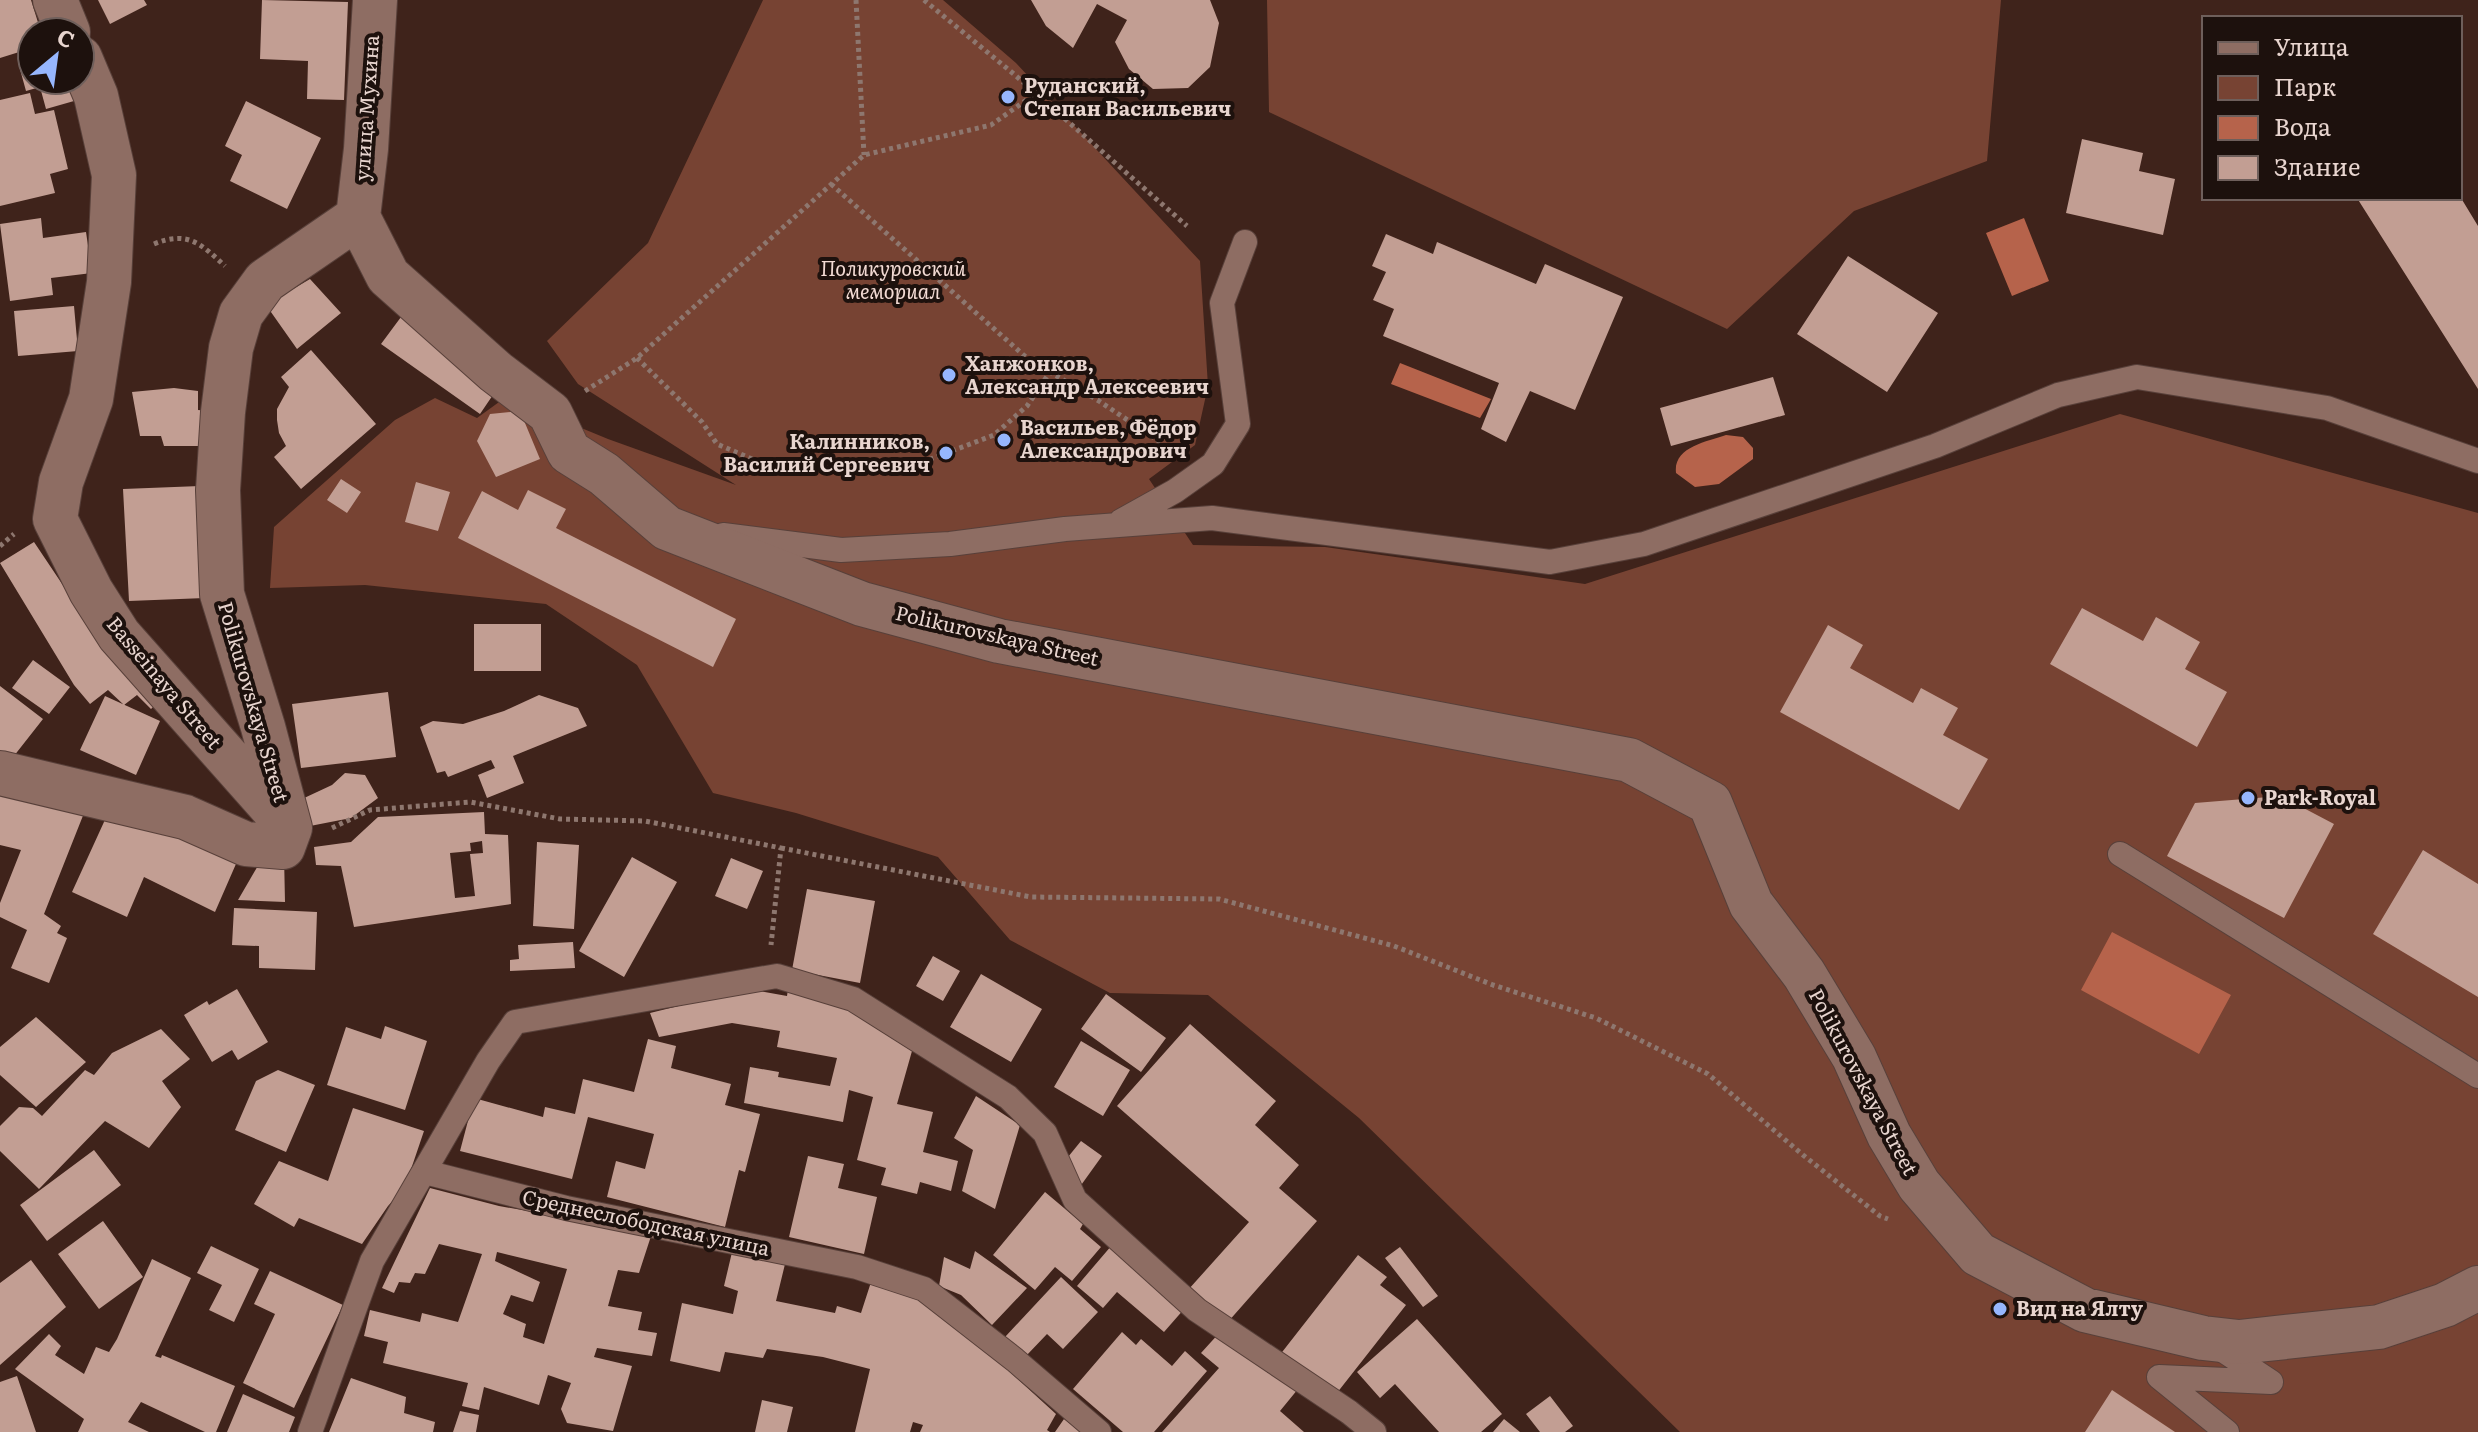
<svg xmlns="http://www.w3.org/2000/svg" width="2478" height="1432" font-family="Literata,serif">
  <style>
    .green { fill: #774333 }
    .water { fill: #b6634b }
    .building { fill: #c29e93; fill-rule: evenodd }
    .lines { fill: none; stroke-linecap: round; stroke-linejoin: round }
    .lane-casing { stroke: #58403a; stroke-width: 26 }
    .street-casing { stroke: #58403a; stroke-width: 46 }
    .path { stroke: #8e776f; stroke-width: 5; stroke-dasharray: 4 4; stroke-linecap: butt }
    .lane { stroke: #8e6d63; stroke-width: 24 }
    .street { stroke: #8e6d63; stroke-width: 44 }
    .poi-dot { fill: #96b6fd; stroke: #1d110d; stroke-width: 3 }
    .labels { text-anchor: middle; stroke-width: 8; stroke-linejoin: round; paint-order: stroke }
    .poi-label { font-size: 20px; font-weight: bold; fill: #e8d5cf; stroke: #1d110d; text-anchor: start }
    .street-label { font-size: 20px; fill: #e8d5cf; stroke: #1d110d }
    .park-label { font-size: 20px; font-style: italic; fill: #f3dbd4; stroke: #1d110d }
  </style>
  <rect width="100%" height="100%" fill="#3f231b"/>
  <path class="green" d="M763 0H943L1016 63 1200 261 1208 386 1195 445 1149 479 1193 545 1325 547 1585 584 2120 414 2478 513V1432H1680L1359 1118 1208 995 1110 993 1010 940 938 857 796 813 713 793 637 665 546 604 365 585 270 588 274 527 395 420 435 398 477 418 506 397 608 439 736 485 578 384 547 341 648 243Z
    M1267 0H2001L1987 161 1854 211 1727 329 1269 112Z"/>
  <path class="water" d="M2024 218 2049 281 2012 296 1986 233Z
    M1400 363 1491 399 1480 418 1391 384Z
    M1726 435 1743 437 1753 448V459L1719 484 1695 487 1676 473C1673 447 1706 442 1726 435Z
    M2112 932 2231 995 2199 1054 2081 990Z"/>
  <path class="building" d="M0 0H31L41 32H32V48L0 58Z
    M98 0H144L147 5 110 24Z
    M262 0 348 2 344 100 307 99 308 61 260 59Z
    M1031 0H1210L1219 23 1210 67 1188 88 1153 89 1129 69 1115 42 1127 20 1097 4 1073 48 1046 26Z
    M32 58V80H78L74 101 46 109 40 87 26 91 18 62Z
    M30 93 35 114 54 110 68 169 50 174 55 193 0 206V100Z
    M246 101 321 138 287 209 230 181 242 155 225 146Z
    M2082 139 2143 153 2139 171 2175 179 2163 235 2066 213Z
    M2357 198H2461L2478 226V389Z
    M41 218 43 238 86 232 92 273 51 278 53 295 10 301 0 224Z
    M1386 234 1433 254 1437 242 1536 284 1545 264 1623 297 1575 410 1530 391 1506 442 1481 429 1499 383 1383 336 1394 309 1373 300 1386 272 1372 266Z
    M1848 256 1938 313 1887 392 1797 334Z
    M310 279 341 313 297 349 266 305Z
    M74 306 78 351 18 356 14 311Z
    M401 317 499 386 480 414 381 344Z
    M311 350 376 424 301 489 274 457 286 446 279 433 277 420V409L289 387 281 377Z
    M1773 377 1785 415 1671 446 1660 408Z
    M174 388 198 391V410L210 411 207 446H164L161 436H140L132 392Z
    M520 411 540 459 496 477 477 441 490 414Z
    M341 479 361 492 347 513 327 500Z
    M416 482 450 492 438 531 405 522Z
    M200 486 205 598 129 601 123 489Z
    M528 490 566 509 556 528 736 619 713 667 458 538 482 491 518 510Z
    M34 542 111 657 158 702 151 709 137 695 124 705 108 690 90 704 74 685 0 563Z
    M2082 608 2143 641 2156 617 2200 642 2185 669 2227 692 2197 747 2050 664Z
    M474 624H541V671H474Z
    M1828 625 1863 645 1850 668 1913 703 1921 688 1958 708 1943 735 1988 759 1959 810 1780 712Z
    M33 660 70 687 49 714 12 688Z
    M0 686 43 719 10 761 0 754Z
    M388 692 396 757 301 768 292 704Z
    M539 695 578 708 587 726 513 756 524 783 487 798 478 775 495 768 491 760 448 777 445 771 437 773 420 727 433 721 463 724 504 711Z
    M105 696 160 721 136 775 80 750Z
    M345 773 365 775 378 798 351 818 310 826 302 799 332 785Z
    M0 785 88 803 44 914 61 926 57 933 67 938 49 983 11 968 27 930 0 917V903L21 850 0 845Z
    M2281 796 2334 824 2284 918 2167 856 2195 803Z
    M109 811 239 857 215 912 144 877 127 917 72 892Z
    M484 812 485 834 508 835 511 904 354 927 341 866 316 865 314 847 351 842 378 817ZM482 841 483 853 470 854 475 896 455 898 450 853 471 851 470 843Z
    M537 842 579 845 574 929 533 926Z
    M2423 850 2478 884V997L2373 934Z
    M284 855 285 902 238 900 263 857Z
    M632 857 677 882 624 977 579 951Z
    M731 858 763 871 747 909 715 896Z
    M807 889 875 901 860 983 792 970Z
    M234 908 317 912 315 970 259 968V946L232 945Z
    M573 942 575 968 510 971V960L519 959 518 945Z
    M933 956 960 971 943 1001 916 986Z
    M981 974 1042 1009 1011 1062 950 1027Z
    M237 989 268 1042 238 1060 232 1050 212 1062 184 1015 207 1001 209 1005Z
    M748 989 787 996 788 989 846 1009 912 1051 897 1104 933 1112 923 1152 958 1161 951 1191 920 1182 917 1194 881 1185 886 1168 857 1160 873 1097 849 1090 843 1122 744 1103 750 1067 779 1072 778 1077 830 1086 837 1058 777 1047 780 1031 732 1023 659 1037 650 1013Z
    M1106 994 1166 1038 1141 1072 1081 1029Z
    M36 1017 86 1062 36 1107 0 1075V1047Z
    M1190 1024 1276 1101 1255 1125 1299 1165 1279 1188 1317 1221 1227 1323 1188 1290 1249 1222 1117 1106Z
    M385 1026 427 1041 405 1110 327 1085 346 1027 381 1039Z
    M161 1029 190 1059 162 1081 181 1107 149 1148 105 1121 39 1189 0 1151V1126L19 1107 33 1108 42 1116 85 1070 94 1075 112 1053Z
    M648 1039 676 1046 671 1068 731 1084 725 1105 760 1114 745 1172 739 1170 725 1227 607 1197 616 1161 645 1169 654 1134 588 1117 572 1179 460 1151 474 1098 543 1117 545 1107 575 1114 583 1079 634 1092Z
    M1081 1041 1130 1070 1103 1116 1054 1087Z
    M278 1070 315 1085 286 1152 235 1130 256 1081Z
    M976 1096 1020 1125 995 1209 962 1191 973 1150 954 1138Z
    M353 1108 424 1131 405 1187 388 1206 362 1244 299 1218 294 1227 254 1204 279 1161 328 1181Z
    M1081 1141 1102 1156 1079 1188 1068 1157Z
    M94 1150 121 1185 47 1241 20 1205Z
    M808 1156 844 1164 838 1188 877 1197 864 1254 789 1237Z
    M430 1188 499 1206 652 1233 639 1273 618 1270 608 1306 642 1312 638 1330 657 1333 652 1356 597 1348 594 1357 632 1366 613 1431 567 1423 561 1409 571 1383 548 1375 539 1405 484 1387 479 1410 462 1406 468 1383 383 1363 388 1342 364 1336 370 1310 420 1322 422 1313 458 1322 482 1254 439 1244 425 1274 415 1273 410 1283 399 1282 394 1293 382 1288ZM497 1252 567 1269 544 1344 523 1337 526 1324 503 1314 511 1295 533 1302 540 1282 495 1261Z
    M1045 1192 1083 1224 1080 1229 1101 1247 1072 1281 1055 1267 1035 1290 993 1255Z
    M103 1221 143 1277 99 1309 58 1254Z
    M1112 1245 1185 1308 1164 1332 1117 1292 1103 1308 1077 1286Z
    M211 1246 259 1269 234 1322 209 1310 222 1285 197 1273Z
    M1400 1247 1438 1296 1423 1307 1385 1258Z
    M733 1248 786 1260 776 1301 835 1313 837 1306 861 1313 872 1279 938 1306 1056 1414 1047 1430 1050 1432H920L923 1425 913 1422 910 1432H855L870 1369 823 1357 767 1349 763 1358 725 1352 720 1372 670 1361 682 1303 733 1314 738 1291 724 1286Z
    M975 1251 1027 1288 992 1325 961 1295 939 1286 944 1257 970 1269Z
    M1358 1255 1387 1277 1380 1285 1406 1305 1333 1398 1279 1356Z
    M152 1259 191 1278 155 1356 161 1358 162 1355 235 1386 216 1432H205L141 1402 128 1422 149 1432H78L84 1419 15 1369 49 1334 61 1346 55 1355 84 1374 96 1347 109 1352 117 1339Z
    M31 1260 66 1307 0 1365V1283Z
    M270 1271 343 1305 294 1408 243 1383 275 1314 254 1304Z
    M1061 1277 1098 1312 1063 1349 1047 1334 1026 1356 1005 1337Z
    M1417 1319 1502 1414 1481 1432H1439L1395 1384 1380 1398 1357 1372Z
    M1221 1331 1268 1373 1274 1366 1298 1389 1280 1411 1304 1432H1162L1219 1368 1201 1353Z
    M1122 1332 1136 1345 1141 1339 1172 1366 1185 1351 1207 1371 1154 1432H1123L1073 1389Z
    M17 1376 36 1432H0V1382Z
    M351 1378 406 1397 404 1413 435 1422 433 1432H329Z
    M2112 1390 2175 1432H2085Z
    M243 1394 295 1417 289 1432H227Z
    M1550 1396 1573 1426 1565 1432H1540L1526 1414Z
    M762 1400 793 1407 787 1432H755Z
    M460 1411 479 1415 476 1432H453Z
    M1064 1419 1081 1432H1055Z
    M1504 1419 1520 1432H1493Z"/>
  <g class="lines">
    <defs>
      <path id="lane" d="M1121 521 1175 491 1213 464 1238 424 1222 303 1245 242
        M723 535 841 550 950 544 1065 529 1212 518 1550 562 1644 544 1935 446 2058 395 2137 377 2327 408 2478 461
        M2120 854 2478 1076
        M425 1172 566 1208 857 1267 924 1289 1015 1360 1099 1432
        M2215 1345 2271 1382 2159 1377 2227 1432
        M310 1432 372 1261 488 1061 515 1022 777 976 853 999 1008 1097 1045 1133 1075 1200 1197 1310 1349 1412 1374 1432"/>
      <path id="street" d="M55 0 68 32
        M80 58 96 96 114 175 109 282 91 399 61 482 55 519 91 591 119 635 283 820
        M358 217 388 276 496 372 550 413 569 452 604 474 667 528 862 604 999 641 1629 760 1710 803 1751 904 1804 974 1854 1057 1889 1135 1919 1185 1978 1254 2085 1310 2203 1338 2239 1342 2379 1327 2445 1305 2478 1288
        M358 217 366 149 375 0
        M0 773 185 817 246 844 283 847 290 828 263 727 222 594 218 490 223 412 231 348 241 314 265 281 358 217"/>
    </defs>
    <use href="#lane" class="lane-casing"/>
    <use href="#street" class="street-casing"/>
    <path class="path" d="M856 0 864 155
      M924 0 1015 75 1187 226
      M831 184 1028 359 1099 401 1162 443
      M154 244C188 230 201 244 225 266
      M637 358 702 422 717 444 766 465 842 471 920 463 994 435 1027 406 1050 372
      M585 391 637 358 864 155 991 125 1035 94
      M0 546 14 534
      M332 828 370 810 470 802 560 819 645 821 781 848 771 945
      M781 848 1031 897 1219 899 1394 946 1493 985 1596 1018 1708 1074 1803 1155 1880 1216 1888 1219"/>
    <use href="#lane" class="lane"/>
    <use href="#street" class="street"/>
  </g>
  <g class="poi-dot">
    <circle cx="1008" cy="97" r="8"/>
    <circle cx="949" cy="375" r="8"/>
    <circle cx="1004" cy="440" r="8"/>
    <circle cx="946" cy="453" r="8"/>
    <circle cx="2248" cy="798" r="8"/>
    <circle cx="2000" cy="1309" r="8"/>
  </g>
  <g class="labels">
    <g class="poi-label">
      <text x="1024" y="93">Руданский,<tspan x="1024" dy="23">Степан Васильевич</tspan></text>
      <text x="965" y="371">Ханжонков,<tspan x="965" dy="23">Александр Алексеевич</tspan></text>
      <text x="1020" y="435">Васильев, Фёдор<tspan x="1020" dy="23">Александрович</tspan></text>
      <text x="930" y="449" text-anchor="end">Калинников,<tspan x="930" dy="23">Василий Сергеевич</tspan></text>
      <text x="2264" y="805">Park-Royal</text>
      <text x="2016" y="1316">Вид на Ялту</text>
    </g>
    <g class="street-label">
      <text transform="translate(367 108) rotate(-86)" y="7">улица Мухина</text>
      <text transform="translate(997 636) rotate(13)" y="7">Polikurovskaya Street</text>
      <text transform="translate(164 683) rotate(50)" y="7">Basseinaya Street</text>
      <text transform="translate(253 702) rotate(74)" y="7">Polikurovskaya Street</text>
      <text transform="translate(1863 1082) rotate(62)" y="7">Polikurovskaya Street</text>
      <text transform="translate(646 1223) rotate(12)" y="7">Среднеслободская улица</text>
    </g>
    <g class="park-label">
      <text x="893" y="276">Поликуровский<tspan x="893" dy="23">мемориал</tspan></text>
    </g>
  </g>
  <rect x="2202" y="16" width="260" height="184" fill="#1d110d" stroke="#6e5f5b" stroke-width="2"/>
  <rect x="2218" y="42" width="40" height="12" fill="#8e6d63" stroke="#6e5f5b" stroke-width="2"/>
  <text x="2274" y="56" font-size="24" fill="#e8d5cf">Улица</text>
  <rect x="2218" y="76" width="40" height="24" fill="#774333" stroke="#6e5f5b" stroke-width="2"/>
  <text x="2274" y="96" font-size="24" fill="#e8d5cf">Парк</text>
  <rect x="2218" y="116" width="40" height="24" fill="#b6634b" stroke="#6e5f5b" stroke-width="2"/>
  <text x="2274" y="136" font-size="24" fill="#e8d5cf">Вода</text>
  <rect x="2218" y="156" width="40" height="24" fill="#c29e93" stroke="#6e5f5b" stroke-width="2"/>
  <text x="2274" y="176" font-size="24" fill="#e8d5cf">Здание</text>
  <g transform="translate(56 56) rotate(29)"><circle r="38" fill="#1d110d" stroke="#6e5f5b" stroke-width="2"/>
  <path d="M0-6L14 30L0 20L-14 30Z" fill="#96b6fd"/>
  <text y="-12" font-size="22" font-weight="bold" text-anchor="middle" fill="#e8d5cf">С</text>
  </g>
</svg>
